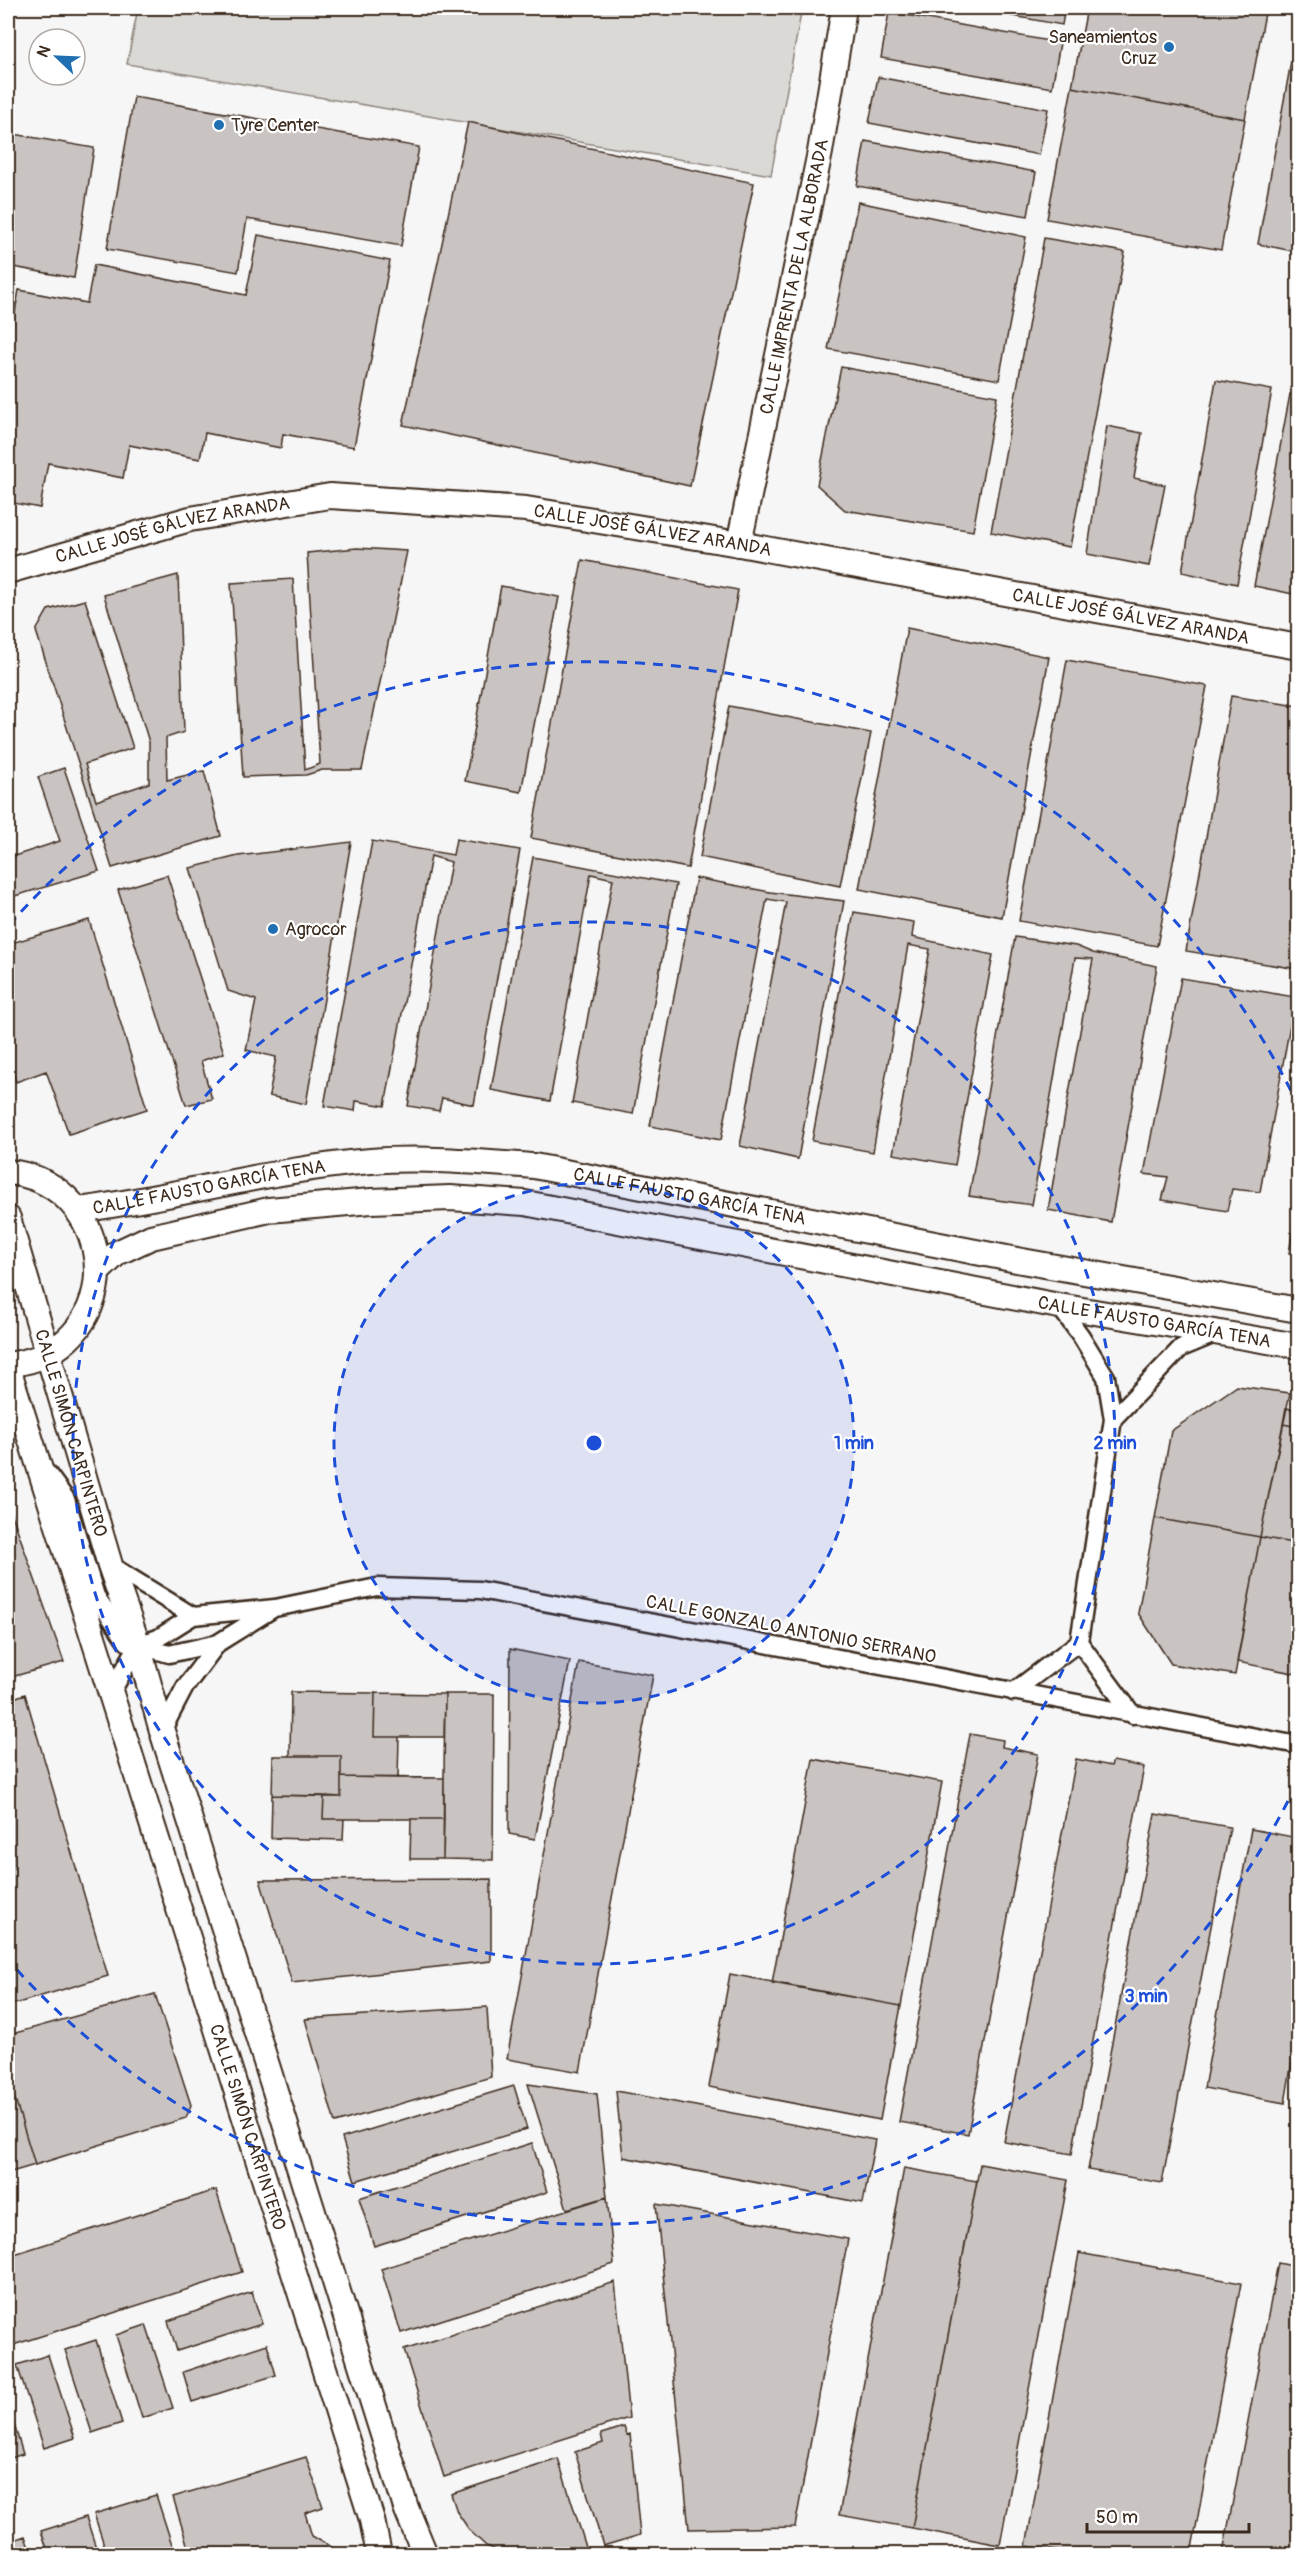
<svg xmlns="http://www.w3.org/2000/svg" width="1306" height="2562" font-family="Pangolin,sans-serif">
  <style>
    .green { fill: #dbd9d6; stroke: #8b827a; stroke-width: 1.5 }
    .building { fill: #c9c3c1; stroke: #3b2a1e; stroke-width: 1.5 }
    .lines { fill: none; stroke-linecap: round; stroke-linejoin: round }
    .street-casing { stroke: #3b2a1e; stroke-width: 21 }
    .secondary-casing { stroke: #3b2a1e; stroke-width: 28 }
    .street { stroke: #fff; stroke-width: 16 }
    .secondary { stroke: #fff; stroke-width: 24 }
    .ring { fill: none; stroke: #1d4ed8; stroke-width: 3; stroke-dasharray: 10 8 }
    .poi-dot { fill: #1f6fb2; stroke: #fff; stroke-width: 2 }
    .labels { text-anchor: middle; stroke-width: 4.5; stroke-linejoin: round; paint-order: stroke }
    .poi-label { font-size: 18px; fill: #3b2a1e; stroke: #fff; text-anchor: start }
    .street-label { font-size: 18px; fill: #3b2a1e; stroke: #fff }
    .centre { fill: #1d4ed8; stroke: #fff; stroke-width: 3 }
    .ring-label { font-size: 18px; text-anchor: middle; font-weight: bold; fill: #1d4ed8; stroke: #fff; stroke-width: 4.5; stroke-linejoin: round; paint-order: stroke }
  </style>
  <rect width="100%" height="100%" fill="#f7f6f6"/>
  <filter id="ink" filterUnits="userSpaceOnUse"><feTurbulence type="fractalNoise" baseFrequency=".0167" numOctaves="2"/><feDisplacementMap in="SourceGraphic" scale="12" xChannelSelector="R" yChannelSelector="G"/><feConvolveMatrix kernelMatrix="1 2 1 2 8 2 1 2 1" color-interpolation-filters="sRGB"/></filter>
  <g filter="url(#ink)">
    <path class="green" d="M138 8H802L771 175 127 64Z"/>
    <path class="building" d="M969 8H1065L1062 25Z
      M1087 8H1266L1245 119 1072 87Z
      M889 12 1060 43 1052 88 881 58Z
      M1298 23V252L1258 244Z
      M878 77 1048 109 1039 155 869 123Z
      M1072 87 1245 119 1221 250 1047 219Z
      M134 97 419 147 401 246 247 219 238 272 107 249Z
      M468 122 754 183 690 486 403 425Z
      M8 133 94 148 74 278 8 266Z
      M865 141 1036 172 1028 216 857 186Z
      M858 202 1026 237 999 380 828 349Z
      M258 235 390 261 354 447 283 434 281 448 205 433 200 459 129 445 123 478 48 463 40 508 8 502V349L19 290 87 303 94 265 246 295Z
      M1044 238 1125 252 1070 547 991 532Z
      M841 367 997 396 973 531 845 510 817 485Z
      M1216 380 1272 390 1237 584 1182 572Z
      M1290 394 1298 395V595L1254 586Z
      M1107 426 1142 433 1134 478 1165 485 1149 566 1087 554Z
      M357 548 407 551 362 770H322L306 775 243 777 231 583 293 579 305 770 320 764 307 553Z
      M582 560 738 590 688 868 531 838Z
      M178 575 184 732 166 738 167 780 204 771 221 836 112 868 36 631 48 610 85 600 133 748 85 764 96 801 149 783V742L104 595Z
      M501 586 559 597 521 792 465 781Z
      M907 628 1049 657 1002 917 859 889Z
      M1067 660 1207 686 1157 946 1019 921Z
      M1231 696 1298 706V969L1186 951Z
      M729 706 871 733 840 886 700 857Z
      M64 768 99 871 8 898V858L60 841 38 777Z
      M456 839 520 850 474 1105 442 1098 439 1111 408 1106 451 862 431 856 385 1106 356 1101 355 1111 324 1106 372 841 453 855Z
      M351 842 306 1104 269 1096 276 1057 246 1050 256 1000 228 991 190 868 238 856Z
      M533 857 676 884 633 1114 572 1103 613 879 591 874 550 1101 491 1090Z
      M167 875 224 1053 201 1061 212 1099 186 1105 118 890Z
      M696 878 770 892 844 901 798 1159 740 1146 786 902 767 899 721 1140 650 1126Z
      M854 912 914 922 912 937 993 955 955 1165 893 1154 930 949 908 945 873 1152 812 1141Z
      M89 920 147 1109 69 1134 46 1071 16 1082 8 1056V944Z
      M1015 937 1076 946 1093 953 1157 966 1111 1222 1048 1210 1093 959 1075 958 1032 1205 969 1196Z
      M1181 978 1295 997 1260 1192 1232 1189 1227 1211 1162 1200 1168 1177 1144 1174Z
      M1298 1199V1254L1289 1253Z
      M1237 1386 1290 1393 1260 1537 1155 1518 1171 1431Z
      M1298 1398V1427L1283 1424 1286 1408 1296 1410Z
      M1283 1424 1298 1427V1450L1292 1482 1298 1483V1544L1260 1537Z
      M8 1503 64 1662 8 1678Z
      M1155 1518 1260 1537 1235 1675 1171 1664 1138 1613Z
      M1260 1537 1298 1544V1674L1237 1662Z
      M510 1649 570 1661 535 1839 509 1834Z
      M579 1662 653 1675 580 2072 507 2059Z
      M291 1692 375 1693 374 1737H399L398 1778 341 1777V1756H290Z
      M375 1693 445 1694 444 1737H374Z
      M25 1694 108 1976 8 2006V1700Z
      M445 1694H494L493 1860 443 1859Z
      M970 1734 1003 1740 1002 1747 1038 1754 968 2134 899 2122Z
      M273 1756H341V1797L272 1795Z
      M813 1759 942 1782 901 2006 772 1983Z
      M1076 1759 1111 1766 1113 1761 1144 1767 1072 2154 1004 2142Z
      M341 1777 444 1778V1819H323L324 1796 341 1797Z
      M272 1795 324 1796 323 1819H344L343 1840 271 1838Z
      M1155 1814 1230 1827 1162 2183 1088 2170Z
      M411 1819H444L443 1859H410Z
      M1251 1829 1298 1838V2026L1285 2103 1204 2088Z
      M491 1879V1961L292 1983 260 1880Z
      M730 1974 901 2006 880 2120 709 2087Z
      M155 1994 191 2105 186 2118 35 2165 8 2076V2035Z
      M487 2007 491 2077 335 2123 305 2019Z
      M8 2076 35 2165 8 2173Z
      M528 2084 597 2094 607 2197 567 2209Z
      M514 2086 527 2129 355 2181 342 2138Z
      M616 2091 875 2140 863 2203 623 2157Z
      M532 2143 547 2192 374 2246 359 2198Z
      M980 2164 1068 2180 1000 2545 912 2528Z
      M904 2168 977 2181 912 2528 839 2515Z
      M216 2190 242 2272 10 2346 8 2338V2256Z
      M607 2197 614 2264 401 2333 381 2269Z
      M656 2204 848 2239 795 2527 689 2529Z
      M1079 2253 1241 2283 1191 2554H1075L1026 2546Z
      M1278 2263 1298 2267V2554H1232L1223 2553Z
      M615 2282 629 2418 444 2477 404 2350Z
      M252 2292 262 2324 177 2351 168 2321Z
      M146 2325 173 2408 142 2418 116 2335Z
      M96 2340 122 2423 92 2433 65 2350Z
      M267 2344 276 2375 192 2402 183 2372Z
      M48 2355 75 2438 44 2448 17 2365Z
      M8 2404 23 2454 8 2459Z
      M624 2427 627 2435 630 2434 640 2535 603 2546 575 2452 603 2443 601 2434Z
      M306 2457 323 2507 305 2513 312 2536 343 2554H190L173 2497Z
      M558 2459 587 2550 574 2554H502L486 2546 470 2531 457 2512 451 2494Z
      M156 2495 175 2554H107L94 2514Z
      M86 2517 98 2554H49L41 2531Z
      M25 2536 31 2554H8V2542Z"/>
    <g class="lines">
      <defs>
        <path id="street" d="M1113 1419 1181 1348 1217 1333
          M47 1473 66 1499 96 1596 127 1642 169 1654 218 1643 271 1610
          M110 1565 193 1616
          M1079 1642 1133 1715
          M138 1645 158 1638 193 1616 275 1608 377 1587 480 1590 1298 1745
          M1013 1692 1079 1642 1113 1419 1106 1377 1081 1336 1059 1306
          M110 1695 138 1645
          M162 1731 185 1687 218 1643"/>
        <g id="secondary">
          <path id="s1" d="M739 544 820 152 844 8"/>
          <path id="s2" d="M8 571 190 519 330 496 526 509 739 544 1298 647"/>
          <path d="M8 1172C103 1181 131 1308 47 1354 35 1360 21 1363 8 1365"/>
          <path id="s3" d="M79 1210C177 1197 272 1169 371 1161 425 1157 480 1162 534 1166L1022 1261 1298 1310"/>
          <path id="s4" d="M8 1218 110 1565 138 1645 162 1731 406 2508 425 2554"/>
          <path id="s5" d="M98 1271 117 1253 151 1237 269 1210 371 1201 450 1198 525 1203 1059 1306 1298 1346"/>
          <path id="s6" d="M8 1368 372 2520 379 2554"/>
        </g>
      </defs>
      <use href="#street" class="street-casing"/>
      <use href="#secondary" class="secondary-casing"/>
      <use href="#street" class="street"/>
      <use href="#secondary" class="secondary"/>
    </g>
  </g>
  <circle cx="594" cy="1443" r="260" fill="#1d4ed8" fill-opacity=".12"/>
  <g class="ring">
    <circle cx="594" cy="1443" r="260"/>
    <circle cx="594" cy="1443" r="521"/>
    <path d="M1296 1785A781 781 0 0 1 9 1961M9 925A781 781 0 0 1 1296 1101"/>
  </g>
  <g class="poi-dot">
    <circle cx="1169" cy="47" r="6"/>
    <circle cx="219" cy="125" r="6"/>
    <circle cx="273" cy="929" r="6"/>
  </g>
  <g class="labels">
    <g class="poi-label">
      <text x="1157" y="43" text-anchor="end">Saneamientos<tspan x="1157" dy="21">Cruz</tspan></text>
      <text x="231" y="131">Tyre Center</text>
      <text x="285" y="935">Agrocor</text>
    </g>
    <g class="street-label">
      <text dy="6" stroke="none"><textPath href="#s1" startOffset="273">CALLE IMPRENTA DE LA ALBORADA</textPath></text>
      <text dy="6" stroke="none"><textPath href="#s2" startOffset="656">CALLE JOSÉ GÁLVEZ ARANDA</textPath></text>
      <text dy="6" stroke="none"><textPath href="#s2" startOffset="170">CALLE JOSÉ GÁLVEZ ARANDA</textPath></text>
      <text dy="6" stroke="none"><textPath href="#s2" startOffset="1142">CALLE JOSÉ GÁLVEZ ARANDA</textPath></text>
      <text dy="6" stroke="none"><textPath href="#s3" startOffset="132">CALLE FAUSTO GARCÍA TENA</textPath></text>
      <text dy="6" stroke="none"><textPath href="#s3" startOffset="618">CALLE FAUSTO GARCÍA TENA</textPath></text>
      <text dy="6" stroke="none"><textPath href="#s5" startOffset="1082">CALLE FAUSTO GARCÍA TENA</textPath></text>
      <text dy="6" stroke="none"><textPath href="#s4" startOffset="224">CALLE SIMÓN CARPINTERO</textPath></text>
      <text transform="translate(791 1629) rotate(11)" y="6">CALLE GONZALO ANTONIO SERRANO</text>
      <text dy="6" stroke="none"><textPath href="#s6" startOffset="796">CALLE SIMÓN CARPINTERO</textPath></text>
    </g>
  </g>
  <circle cx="594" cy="1443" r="9" class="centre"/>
  <g class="ring-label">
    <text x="854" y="1449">1 min</text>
    <text x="1115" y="1449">2 min</text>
    <text x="1146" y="2002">3 min</text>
  </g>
  <rect width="1306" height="2562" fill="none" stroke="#fff" stroke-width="30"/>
  <rect x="15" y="15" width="1276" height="2532" fill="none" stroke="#3b2a1e" stroke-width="2" filter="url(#ink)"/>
  <g transform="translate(57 57) rotate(293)"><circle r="28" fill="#ffffff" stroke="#b1aaa5" stroke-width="1.5"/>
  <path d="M0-4.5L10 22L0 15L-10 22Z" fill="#1f6fb2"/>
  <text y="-9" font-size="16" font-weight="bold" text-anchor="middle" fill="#3b2a1e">N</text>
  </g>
  <path d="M1087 2523v9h162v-9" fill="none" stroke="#3b2a1e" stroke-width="3"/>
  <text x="1096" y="2523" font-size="18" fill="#3b2a1e" stroke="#ffffff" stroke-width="4.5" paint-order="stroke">50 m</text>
</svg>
